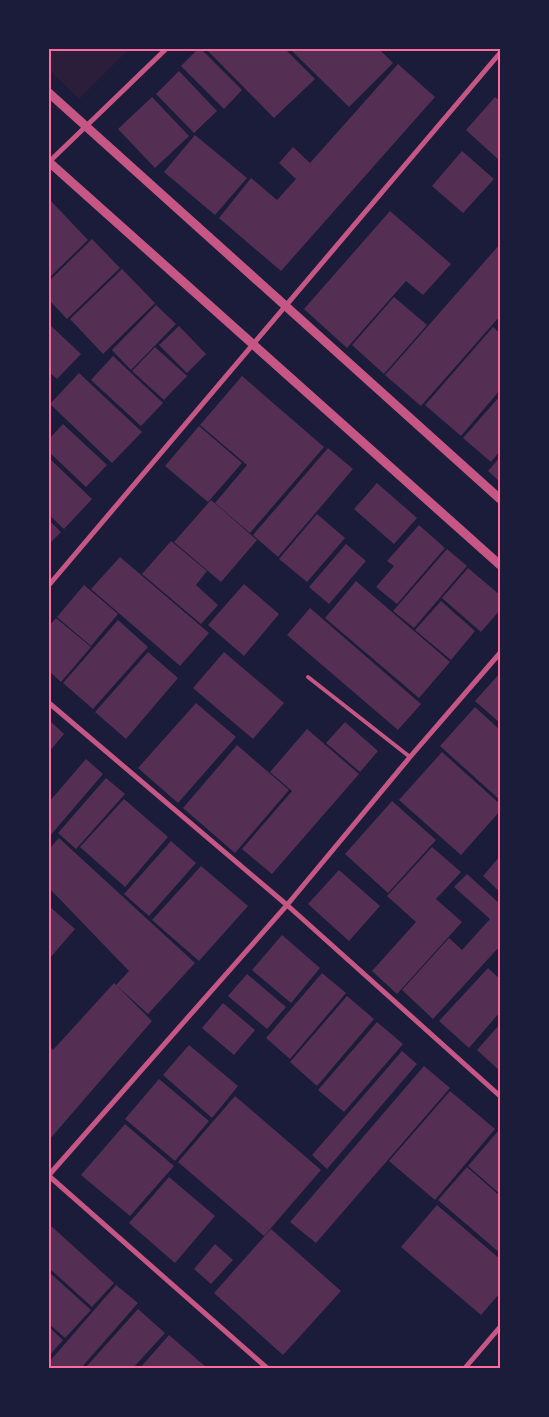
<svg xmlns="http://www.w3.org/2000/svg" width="549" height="1417" font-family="Barlow,sans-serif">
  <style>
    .green { fill: #2a1e3b }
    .building { fill: #542f53 }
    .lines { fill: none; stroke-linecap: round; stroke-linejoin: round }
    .service { stroke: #c65784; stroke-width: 4 }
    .minor { stroke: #c65784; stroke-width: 5 }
    .tertiary { stroke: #c65784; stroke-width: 9 }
    .neatline { fill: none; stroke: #ff6b9d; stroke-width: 2 }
  </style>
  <rect width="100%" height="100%" fill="#1b1b3a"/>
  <path class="green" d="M49 49H129L79 99 49 70Z"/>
  <path class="building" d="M198 49H201L242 90 224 109 181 66Z
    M206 49H285L315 79 274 118Z
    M290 49H379L393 63 349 107Z
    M398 64 435 97 281 271 219 218 251 178 277 200 296 179 279 163 293 147 310 163Z
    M179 71 217 111 194 133 156 94Z
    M152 97 189 136 155 168 118 129Z
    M495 97 500 101V161L466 130Z
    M195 135 247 178 215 215 164 172Z
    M462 151 494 179 463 213 432 186Z
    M49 199 88 240 49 278Z
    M390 211 451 264 423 295 406 281 347 348 304 309Z
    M92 239 120 268 67 319 49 300V281Z
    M500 244V316L421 406 385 375Z
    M122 269 155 303 103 354 70 319Z
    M394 297 427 325 384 374 352 345Z
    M156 305 176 324 131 370 112 350Z
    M49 324 81 354 57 379 49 372Z
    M179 326 206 354 187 373 159 345Z
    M493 327 500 333V390L461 436 425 405Z
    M155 347 187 376 164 400 132 371Z
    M113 356 163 403 141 426 91 380Z
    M79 373 142 432 112 463 50 404Z
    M242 376 324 447 250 533 215 503 247 465 200 425Z
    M500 396V451L491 462 463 438Z
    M63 424 107 465 86 487 49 452V439Z
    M199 426 242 463 208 502 165 466Z
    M328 448 353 469 278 557 253 535Z
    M500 457V482L488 471Z
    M49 458 92 499 64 529 49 515Z
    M377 483 417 518 394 544 354 509Z
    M211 500 257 540 221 582 174 542Z
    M317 514 345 538 307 582 279 559Z
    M49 520 61 532 49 544Z
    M419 525 445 548 397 604 376 587 394 566 387 561Z
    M171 541 207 571 196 585 218 605 201 624 142 574Z
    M346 544 366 561 329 604 309 587Z
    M447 549 467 566 414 628 393 611Z
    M120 557 209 633 180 666 91 589Z
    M468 568 500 595V610L481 632 442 598Z
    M356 581 450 662 419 698 325 618Z
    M244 584 279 614 244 656 208 625Z
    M84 585 118 614 91 646 57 617Z
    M441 601 475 631 451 660 415 630Z
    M310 608 421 704 398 730 287 635Z
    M56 618 91 647 61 682 49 671V626Z
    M118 620 148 647 93 709 63 683Z
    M148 652 178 678 126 739 95 712Z
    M224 652 284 703 253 739 193 688Z
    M500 673V723L475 701Z
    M196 703 236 737 178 803 138 768Z
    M475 707 500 730V800L440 746Z
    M49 720 64 734 49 752Z
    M345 722 378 751 360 772 326 743Z
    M307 729 359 774 272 874 242 849 292 791 270 772Z
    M237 745 289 790 235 853 183 808Z
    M442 752 500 804V811L461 855 399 800Z
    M86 759 103 774 49 837V802Z
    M106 778 125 794 76 849 58 833Z
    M124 799 168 837 125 887 80 847Z
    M392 801 436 840 388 893 345 854Z
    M59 838 195 963 148 1014 116 985 129 971 49 888V849Z
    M171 841 196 863 149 916 124 894Z
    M432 847 461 872 436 899 462 922 397 994 372 971 416 922 387 896Z
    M500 856V892L483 876Z
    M201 866 248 906 199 961 152 920Z
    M339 870 380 906 349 941 308 904Z
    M467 874 500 904V946L433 1019 402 990 449 938 462 950 490 919 454 887Z
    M49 906 75 929 49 959Z
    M282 935 320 968 291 1003 252 970Z
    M488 968 500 979V1012L469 1048 439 1021Z
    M322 973 346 993 290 1059 266 1038Z
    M247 974 286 1007 267 1029 228 996Z
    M114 983 152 1021 49 1140V1046L53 1050Z
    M347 996 374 1019 317 1086 290 1062Z
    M223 1003 255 1030 234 1055 202 1028Z
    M377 1022 403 1044 344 1112 318 1090Z
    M500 1024V1071L477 1050Z
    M189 1045 238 1086 212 1118 163 1075Z
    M402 1051 417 1064 327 1169 312 1155Z
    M424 1066 450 1088 316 1243 290 1222Z
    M159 1079 209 1121 175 1161 125 1119Z
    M450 1091 495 1129 435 1200 389 1161Z
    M235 1096 321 1170 264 1236 178 1162Z
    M125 1124 174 1166 130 1216 81 1175Z
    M499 1130 500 1131V1194L468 1166Z
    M467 1167 500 1196V1253L438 1200Z
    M169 1177 215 1216 175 1263 129 1223Z
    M437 1205 500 1259V1293L481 1315 401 1247Z
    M50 1225 114 1283 92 1307 49 1268Z
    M271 1229 341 1291 283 1355 214 1293Z
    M215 1244 233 1260 211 1284 194 1269Z
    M49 1272 91 1310 65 1338 49 1324Z
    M116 1285 138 1303 81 1368H49V1362Z
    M138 1309 165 1333 133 1368H85Z
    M49 1327 63 1340 49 1356Z
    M169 1335 207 1368H140Z"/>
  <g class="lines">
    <path class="service" d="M308 677 410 757"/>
    <path class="minor" d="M49 162 166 49
      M49 585 500 53
      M49 703 287 905 500 1096
      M49 1175 287 905 410 757 500 653
      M49 1176 267 1368
      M465 1368 500 1327"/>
    <path class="tertiary" d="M49 93 500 499
      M49 162 500 565"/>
  </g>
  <rect width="549" height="1417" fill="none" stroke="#1b1b3a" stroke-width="100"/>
  <rect x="50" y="50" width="449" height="1317" class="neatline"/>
</svg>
